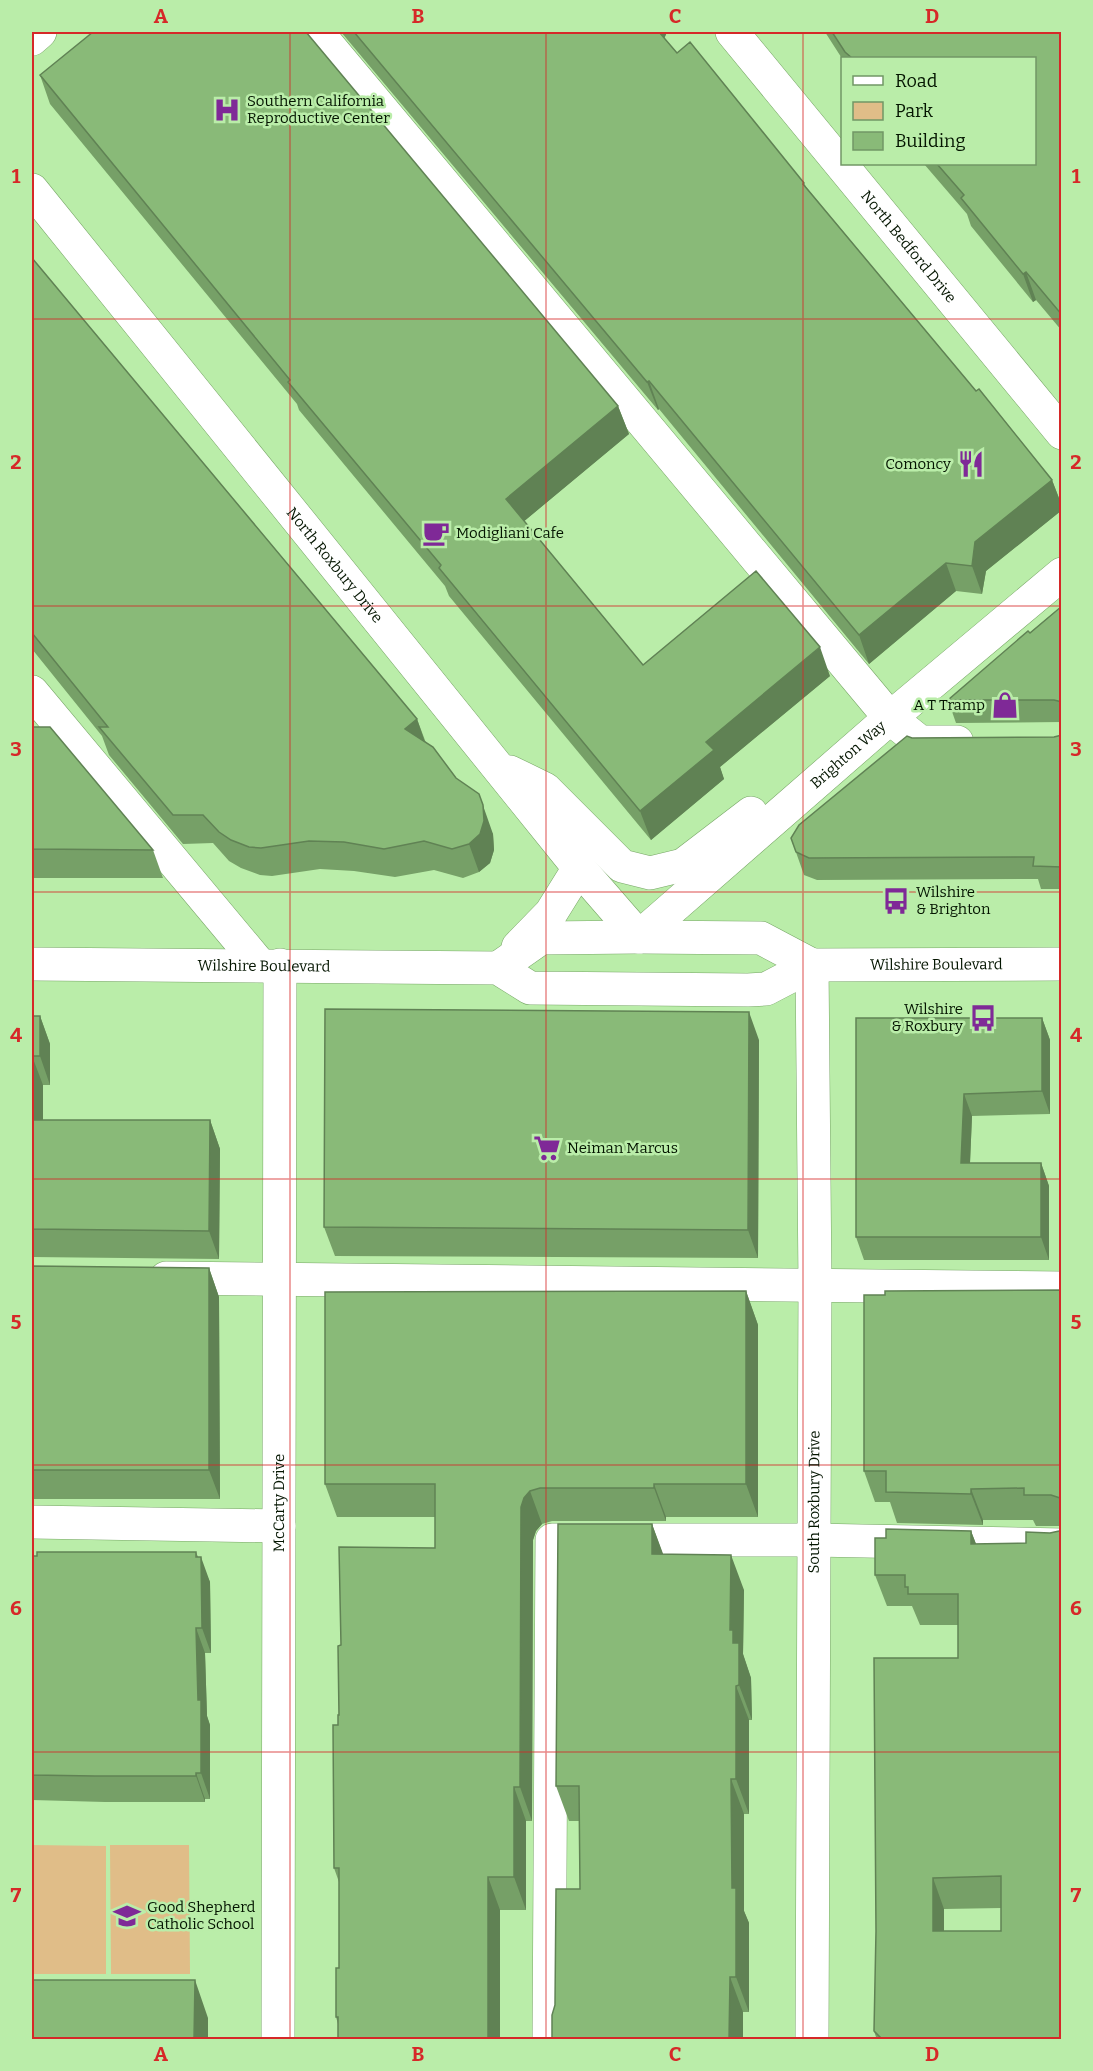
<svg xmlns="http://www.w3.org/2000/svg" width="1093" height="2071" font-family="Bitter,serif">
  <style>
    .green { fill: #e0bd88 }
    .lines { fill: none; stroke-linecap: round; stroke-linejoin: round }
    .minor-casing { stroke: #77a666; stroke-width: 34 }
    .major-casing { stroke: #77a666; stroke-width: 34 }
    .minor { stroke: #fff; stroke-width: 33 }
    .major { stroke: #fff; stroke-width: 33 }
    .wall { fill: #76a067; fill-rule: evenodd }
    .shaded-wall { fill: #608254 }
    .building { fill: #89ba78; stroke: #608254; stroke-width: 1.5; fill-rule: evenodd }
    .grid { fill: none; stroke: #d62828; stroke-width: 1.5; stroke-opacity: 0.55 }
    .labels { text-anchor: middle; stroke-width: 5; stroke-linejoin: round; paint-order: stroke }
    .poi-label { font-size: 15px; fill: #041500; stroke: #baeda9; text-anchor: start }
    .street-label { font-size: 15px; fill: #041500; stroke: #baeda9 }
    .neatline { fill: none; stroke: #d62828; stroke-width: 2 }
    .grid-label { font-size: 20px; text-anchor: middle; font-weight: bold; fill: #d62828 }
  </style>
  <rect width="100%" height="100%" fill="#baeda9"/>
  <path class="green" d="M32 1845 106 1846V1974H32Z
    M110 1845H189L190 1974H111Z"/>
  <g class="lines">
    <defs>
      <g id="minor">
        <path d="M317 32 890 718 920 742H957"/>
        <path id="s1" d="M732 32 1062 433"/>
        <path id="s2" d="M32 190 579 868 639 937 890 718 1062 574"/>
        <path d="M32 692 260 965"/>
        <path d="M510 772 545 789 622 866 650 873 683 865 751 813"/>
        <path d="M166 1278 1062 1288"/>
        <path d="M32 1522 279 1526"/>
        <path id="s3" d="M278 2040 280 965"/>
        <path d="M549 2040 552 1540H813L1062 1545"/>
        <path id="s4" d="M812 2040 815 1284 812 965"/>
      </g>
      <g id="major">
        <path d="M32 39 40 32"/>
        <path d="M518 947 551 913 579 868"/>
        <path id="s5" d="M32 964 498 968 530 988 748 990 766 989 812 965 1062 964"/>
        <path d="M498 968 541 938 639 937 761 938 812 965"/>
      </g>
    </defs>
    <use href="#minor" class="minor-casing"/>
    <use href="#major" class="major-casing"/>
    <use href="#minor" class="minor"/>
    <use href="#major" class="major"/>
  </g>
  <path class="wall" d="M341 32H667L664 38 677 53 804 183 806 187 976 391 1052 480 1062 506V510L986 571 982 594 956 591 869 664 659 409 658 410Z
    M825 32H1062V331L1036 300 1033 302 971 226 967 214 924 164H1035V58H843V60Z
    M40 75 618 406 629 434 524 521 643 665 830 676 720 767 724 779 651 840 449 596 445 586 299 410 297 404 50 104Z
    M32 258 417 719 426 743 493 834 494 850 490 863 479 872 463 878 434 870 395 877 354 871 320 869 272 876 260 875 241 868 229 861 213 843 183 844 109 755 102 736 32 649Z
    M1062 606V722L956 723 948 700Z
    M32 727 153 850 163 878H32Z
    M1062 735V889H1041L1038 879 817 880 804 875 791 838 912 738 1054 737Z
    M32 1016H40L50 1044V1085H43V1120H210L220 1149 219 1259 32 1257Z
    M856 1018H1042L1050 1040V1114L972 1116 970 1163H1041L1049 1186V1260H864L856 1237Z
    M759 1040 758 1258 335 1256 324 1227Z
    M32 1266 209 1268 219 1297 220 1499H32Z
    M1062 1290V1526H1036L1033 1520H983V1525L897 1523 890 1502H875L864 1471 885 1295Z
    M746 1291 758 1325V1517H666V1521H552L542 1524 536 1531 533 1540 532 1821H526V1910H500V2040L338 2024 336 2017 339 1968V1882L334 1868 338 1725 339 1715 341 1645 435 1548V1517H337L325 1484Z
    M652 1524 663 1555 744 1590 743 1654 751 1678 752 1720H749V1814H744V1911L749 1923V2012H743V2040H552L555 2005 580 1889V1821H569L556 1786Z
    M971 1531 976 1544 1026 1543 1050 1533 1059 1531 1062 2040H877L874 2031 958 1658V1625H920L912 1606H887L875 1575 886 1538ZM1001 1908V1931H944V1909Z
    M198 1557 210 1582 211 1653H205L207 1716 210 1725V1799H205V1802H105L32 1800V1604Z"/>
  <path class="shaded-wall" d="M653 32H667L660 49Z
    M1026 272 1036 300 1033 302 1023 274Z
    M649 381 659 409 658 410 647 382Z
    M618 406 629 434 516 528 506 499Z
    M1052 480 1062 506V510L986 571 982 594 972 566 975 542Z
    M946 563 956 591 869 664 859 635Z
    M820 647 830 676 720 767 724 779 651 840 640 811 706 742Z
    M417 719 427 748 405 729Z
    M479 794 493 834 494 850 490 863 479 872 469 844Z
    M749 1012 759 1040 758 1258 748 1230Z
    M40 1016 50 1044V1085L40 1056Z
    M1042 1018 1050 1040V1114L1042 1091Z
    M32 1056 43 1085V1148L32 1120Z
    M964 1094 972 1116 969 1186 961 1163Z
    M210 1120 220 1149 219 1259 209 1231Z
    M1041 1163 1049 1186V1260L1041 1237Z
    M209 1268 219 1297 220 1499 209 1470Z
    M746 1291 758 1325V1517L746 1484Z
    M654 1484 666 1517V1521L654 1488Z
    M971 1489 983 1520V1525L971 1494Z
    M530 1491 542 1524 536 1531 533 1540 532 1821 520 1787 521 1507 524 1498Z
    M652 1524 665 1559 652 1554Z
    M971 1531 983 1562 971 1544Z
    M196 1552 201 1565V1557L210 1582 211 1653 202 1628Z
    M731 1555 744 1590 743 1654 751 1678 752 1720 739 1685 733 1643 730 1630Z
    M196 1628 205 1653 207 1716 210 1725V1799L201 1773 198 1700Z
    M736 1686 749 1720V1814L736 1779Z
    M196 1773 205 1799V1802L196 1776Z
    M731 1779 744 1814V1911L749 1923V2012L736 1977 732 1888Z
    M514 1787 526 1821V1910L514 1877Z
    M488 1877 500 1910V2040H488Z
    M933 1878 944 1909V1962L933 1931Z
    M730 1977 743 2012V2040H729Z
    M195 1980 208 2018V2040H194Z"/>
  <path class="building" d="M93 32H306L618 406 506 499 643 665 756 571 820 647 706 742 714 750 640 811 439 568 441 565 288 382 290 380 40 75Z
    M354 32H659L677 53 690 42 804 183 803 184 976 391 979 389 1052 480 975 542 972 566 946 563 859 635 649 381 647 382Z
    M832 32H1062V315L1026 272 1023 274 961 198 964 195 937 164H1035V58H852L845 52Z
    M32 258 417 719 405 729 433 747 456 778 479 794 483 805 484 821 480 834 469 844 452 849 424 841 384 849 344 842 309 841 261 848 249 847 231 840 219 832 203 815H173L99 727H108L32 633Z
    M1062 606V702L1054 700H948L1028 631 1030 633Z
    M32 727H50L153 850 32 849Z
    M1062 735V867L1033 866 1034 857 809 858 796 852 791 838 799 825 907 736 912 738 1054 737Z
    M325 1009 749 1012 748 1230 324 1227Z
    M32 1016H40V1056H32V1120H210L209 1231 32 1229Z
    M856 1018H1042V1091L964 1094 961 1163H1041V1237H856Z
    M32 1266 209 1268V1470H32Z
    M1062 1290V1499L1060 1498 1051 1495H1024V1488L971 1489V1494L886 1492V1471H864V1295H885V1291Z
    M746 1291V1484H654V1488H540L530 1491 524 1498 521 1507 520 1787H514V1877H488V2040H338V2017H336V1968H339V1868H334L333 1725H338V1715H339L338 1646 341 1645 339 1547 435 1548V1484H325V1292Z
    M558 1524H652V1554L731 1555 730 1630H733V1643H739V1685L736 1686V1779H731L732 1888H736V1977H730L729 2040H552V2015L555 2005 556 1889H580L579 1786H556Z
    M1062 1528V2040H883L874 2031 876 1931 874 1658H958V1594H908V1587H905V1575H875V1538H886V1529L971 1531V1544L1026 1543V1532L1050 1533 1059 1531ZM1001 1876V1931H933V1878Z
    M37 1552H196V1557H201L202 1628H196L198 1700H201V1773H196V1776H95L32 1775V1604L33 1556H37Z
    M32 1980H195L194 2040H32Z"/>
  <path class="grid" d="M290 32V2040M546 32V2040M803 32V2040M32 319H1062M32 606H1062M32 892H1062M32 1179H1062M32 1465H1062M32 1752H1062"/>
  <defs>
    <symbol id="hospital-bare" viewBox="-9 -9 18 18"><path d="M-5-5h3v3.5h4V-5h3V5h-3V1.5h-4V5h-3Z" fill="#7f2997" stroke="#baeda9" stroke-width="2.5" paint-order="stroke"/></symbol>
    <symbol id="restaurant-bare" viewBox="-9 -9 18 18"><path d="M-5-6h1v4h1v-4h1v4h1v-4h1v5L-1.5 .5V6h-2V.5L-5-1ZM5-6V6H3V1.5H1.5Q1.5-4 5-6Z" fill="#7f2997" stroke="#baeda9" stroke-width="2.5" paint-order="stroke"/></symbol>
    <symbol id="cafe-bare" viewBox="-9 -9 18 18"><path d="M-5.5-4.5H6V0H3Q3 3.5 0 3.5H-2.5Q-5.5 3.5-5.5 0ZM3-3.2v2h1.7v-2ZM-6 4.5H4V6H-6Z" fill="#7f2997" stroke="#baeda9" stroke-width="2.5" paint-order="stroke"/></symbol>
    <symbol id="shop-bare" viewBox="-9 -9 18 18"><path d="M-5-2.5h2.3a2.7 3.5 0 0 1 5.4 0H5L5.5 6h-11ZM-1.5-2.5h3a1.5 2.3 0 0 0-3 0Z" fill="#7f2997" stroke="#baeda9" stroke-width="2.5" paint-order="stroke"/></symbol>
    <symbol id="bus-bare" viewBox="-9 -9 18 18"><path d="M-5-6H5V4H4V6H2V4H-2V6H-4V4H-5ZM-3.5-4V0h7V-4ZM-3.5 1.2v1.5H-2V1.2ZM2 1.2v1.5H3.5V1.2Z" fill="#7f2997" stroke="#baeda9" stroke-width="2.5" paint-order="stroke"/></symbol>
    <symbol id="supermarket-bare" viewBox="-9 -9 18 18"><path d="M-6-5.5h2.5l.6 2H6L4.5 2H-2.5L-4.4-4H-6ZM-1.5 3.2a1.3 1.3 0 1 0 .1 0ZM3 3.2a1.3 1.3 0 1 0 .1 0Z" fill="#7f2997" stroke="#baeda9" stroke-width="2.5" paint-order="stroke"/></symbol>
    <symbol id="school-bare" viewBox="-9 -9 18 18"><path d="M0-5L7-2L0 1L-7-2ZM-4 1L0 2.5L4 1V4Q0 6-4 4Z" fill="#7f2997" stroke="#baeda9" stroke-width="2.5" paint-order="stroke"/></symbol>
  </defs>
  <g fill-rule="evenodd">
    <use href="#hospital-bare" x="208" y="91" width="38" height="38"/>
    <use href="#restaurant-bare" x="952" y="445" width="38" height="38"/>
    <use href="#cafe-bare" x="417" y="514" width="38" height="38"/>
    <use href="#shop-bare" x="986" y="686" width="38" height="38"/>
    <use href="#bus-bare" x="877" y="882" width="38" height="38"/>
    <use href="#bus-bare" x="964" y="999" width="38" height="38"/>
    <use href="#supermarket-bare" x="528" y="1129" width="38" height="38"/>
    <use href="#school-bare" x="108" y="1897" width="38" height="38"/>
  </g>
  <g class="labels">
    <g class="poi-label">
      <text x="247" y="106">Southern California<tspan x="247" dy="17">Reproductive Center</tspan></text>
      <text x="951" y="469" text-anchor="end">Comoncy</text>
      <text x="456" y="538">Modigliani Cafe</text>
      <text x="985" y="710" text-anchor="end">A T Tramp</text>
      <text x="916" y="897">Wilshire<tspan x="916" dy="17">&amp; Brighton</tspan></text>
      <text x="963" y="1014" text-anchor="end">Wilshire<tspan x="963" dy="17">&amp; Roxbury</tspan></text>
      <text x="567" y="1153">Neiman Marcus</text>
      <text x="147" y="1912">Good Shepherd<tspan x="147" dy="17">Catholic School</tspan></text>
    </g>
    <g class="street-label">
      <text dy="5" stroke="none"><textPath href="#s1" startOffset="278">North Bedford Drive</textPath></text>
      <text dy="5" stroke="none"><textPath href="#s2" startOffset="482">North Roxbury Drive</textPath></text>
      <text dy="5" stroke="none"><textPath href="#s2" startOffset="1240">Brighton Way</textPath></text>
      <text dy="5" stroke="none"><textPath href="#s5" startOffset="232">Wilshire Boulevard</textPath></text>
      <text dy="5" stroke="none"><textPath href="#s5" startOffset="916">Wilshire Boulevard</textPath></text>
      <text dy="5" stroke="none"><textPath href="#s3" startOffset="537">McCarty Drive</textPath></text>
      <text dy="5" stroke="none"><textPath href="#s4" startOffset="538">South Roxbury Drive</textPath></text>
    </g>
  </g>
  <rect width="1093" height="2071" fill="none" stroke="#baeda9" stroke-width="66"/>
  <rect x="841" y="57" width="195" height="108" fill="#baeda9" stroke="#719765" stroke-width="1.5"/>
  <rect x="853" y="76" width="30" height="9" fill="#ffffff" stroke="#719765" stroke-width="1.5"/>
  <text x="895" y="87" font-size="18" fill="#041500">Road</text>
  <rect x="853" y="102" width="30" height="18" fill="#e0bd88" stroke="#719765" stroke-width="1.5"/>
  <text x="895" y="117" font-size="18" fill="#041500">Park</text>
  <rect x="853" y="132" width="30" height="18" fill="#89ba78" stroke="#719765" stroke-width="1.5"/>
  <text x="895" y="147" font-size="18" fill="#041500">Building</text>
  <rect x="33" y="33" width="1027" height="2005" class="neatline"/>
  <g class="grid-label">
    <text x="161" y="23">A</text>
    <text x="418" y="23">B</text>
    <text x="675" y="23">C</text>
    <text x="932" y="23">D</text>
    <text x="16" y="183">1</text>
    <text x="1076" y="183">1</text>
    <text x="16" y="469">2</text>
    <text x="1076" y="469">2</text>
    <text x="16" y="756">3</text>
    <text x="1076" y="756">3</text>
    <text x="16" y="1042">4</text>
    <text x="1076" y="1042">4</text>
    <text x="16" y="1329">5</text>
    <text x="1076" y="1329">5</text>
    <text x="16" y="1615">6</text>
    <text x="1076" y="1615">6</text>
    <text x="16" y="1902">7</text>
    <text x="1076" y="1902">7</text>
    <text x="161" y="2061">A</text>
    <text x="418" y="2061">B</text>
    <text x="675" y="2061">C</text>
    <text x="932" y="2061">D</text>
  </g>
</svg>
